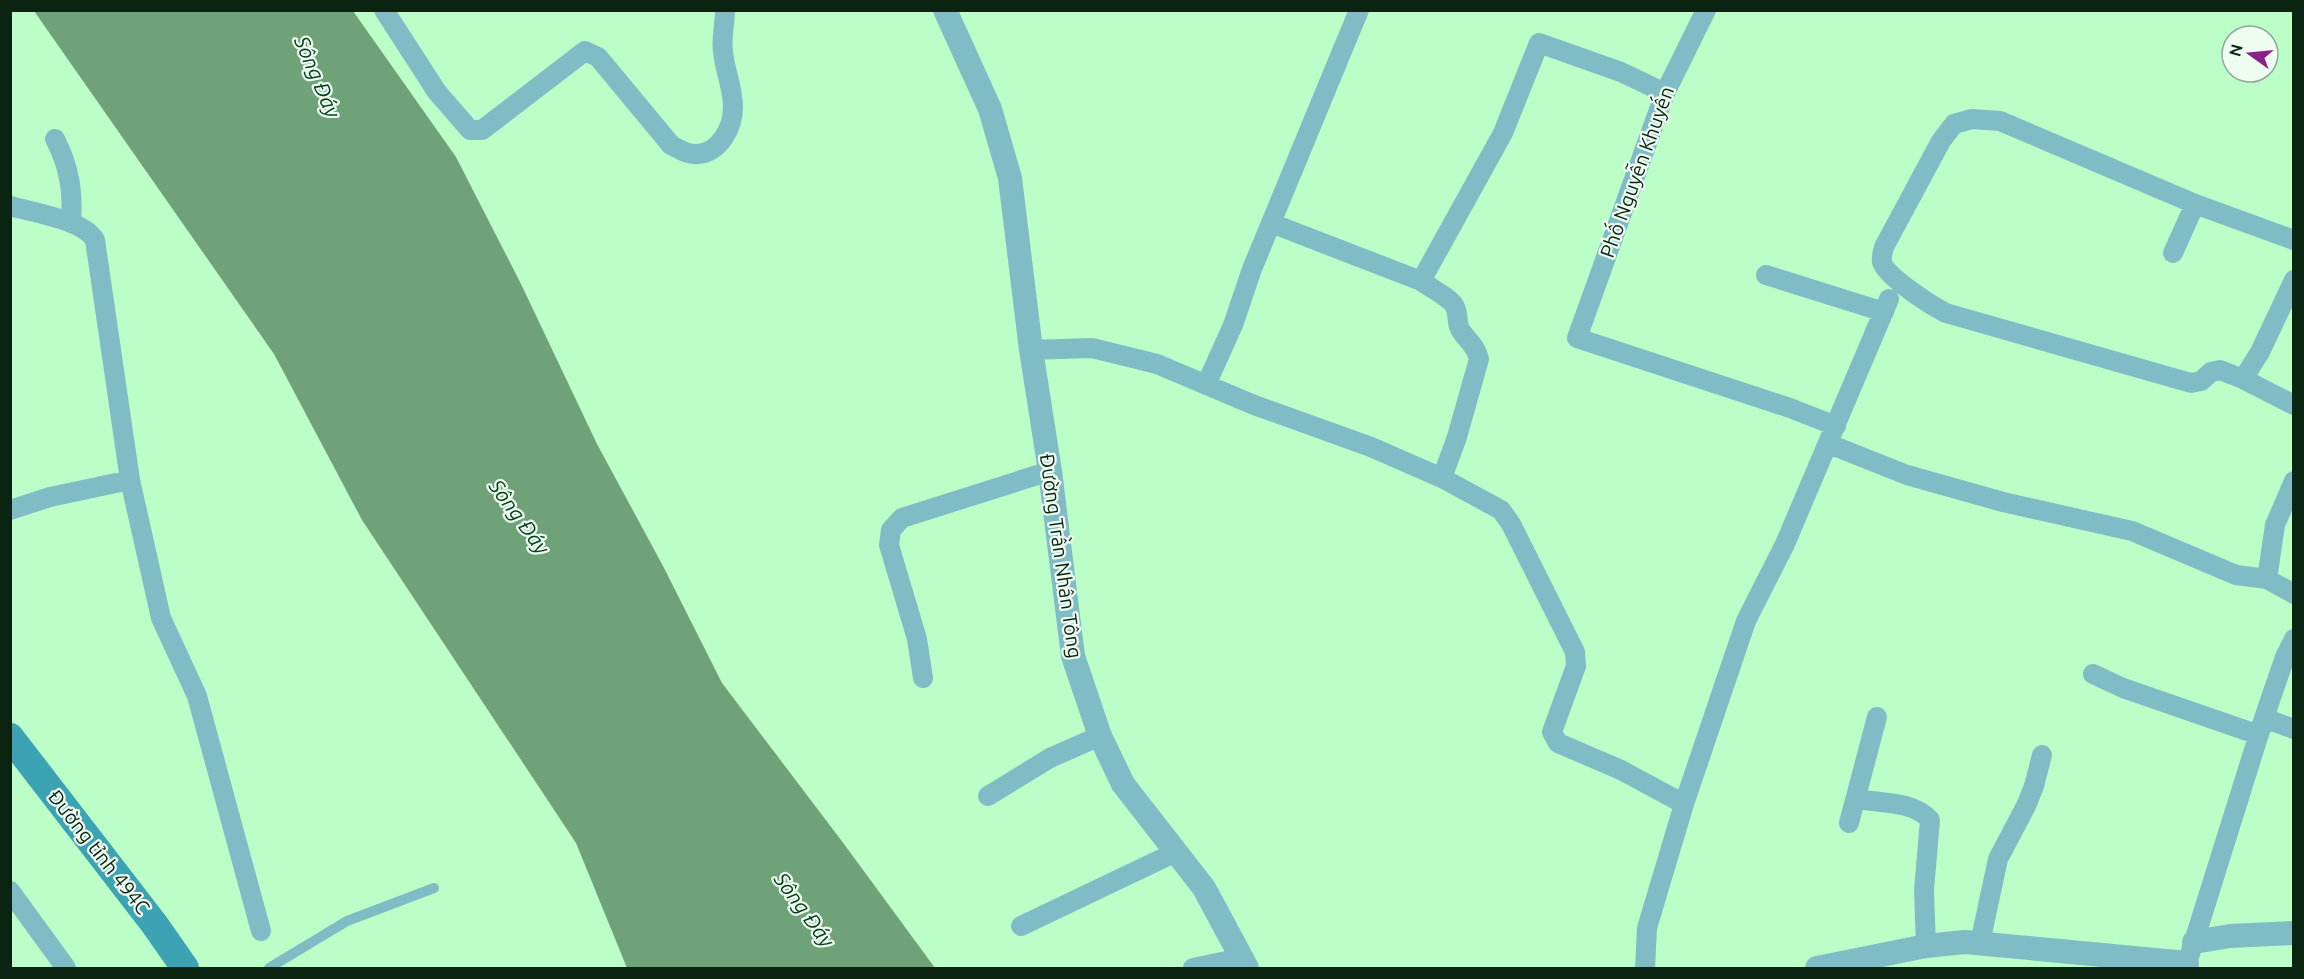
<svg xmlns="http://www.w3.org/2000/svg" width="2304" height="979" font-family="Ubuntu,sans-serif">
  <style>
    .water { fill: #70a27a }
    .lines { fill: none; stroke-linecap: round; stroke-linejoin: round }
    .service { stroke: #80bcc6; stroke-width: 10 }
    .minor { stroke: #80bcc6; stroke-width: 20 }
    .tertiary { stroke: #80bcc6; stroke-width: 24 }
    .secondary { stroke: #3ca3b4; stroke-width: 28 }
    .labels { text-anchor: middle; stroke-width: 4.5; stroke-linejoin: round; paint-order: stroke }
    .street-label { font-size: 20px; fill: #0a2411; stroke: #effcf1 }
    .water-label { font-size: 21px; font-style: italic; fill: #02411a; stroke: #effcf1 }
  </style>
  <rect width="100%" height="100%" fill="#bcfec8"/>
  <path class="water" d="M34 11H353L456 157 521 284 597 444 663 566 722 683 844 844 935 968H627L576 843 362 520 274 354Z"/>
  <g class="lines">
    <path class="service" d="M269 968 347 921 434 888"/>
    <path class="minor" d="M384 10 437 92 470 130H482L585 51 598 57 671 145C679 149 688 155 697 154 720 153 733 127 733 107 733 88 725 71 723 52 721 38 725 24 725 10
      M1706 10 1665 93 1577 338 1790 408 1836 426
      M55 139C70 168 73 192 71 223
      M10 206C32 212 84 220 95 240L130 480 161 618 197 696 261 931
      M1271 223 1421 281 1503 133 1539 43 1621 72 1665 93
      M2173 253 2195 204
      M1766 275 1884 312
      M2294 280 2260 352 2243 379 2294 405
      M1421 281C1429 287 1452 299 1455 307 1459 315 1456 324 1461 331 1468 341 1476 346 1479 359L1457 437 1442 478
      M1031 350 1092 348 1157 364 1254 405 1371 447 1442 478 1501 510 1511 524 1575 652 1576 666 1552 732 1558 743 1621 770 1684 804
      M2243 379 2220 370 2211 372 2201 381 2191 383 1946 313C1932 306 1885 276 1882 262 1881 257 1883 252 1884 247L1941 141 1954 124 1972 119 2000 121 2195 204 2294 240
      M1206 385 1233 325 1252 269 1359 10
      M1829 444 1907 475 2003 502 2132 531 2236 575 2267 579
      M2294 481 2275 525 2267 579 2294 594
      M10 510 50 497 130 480
      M2093 674 2123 688 2259 735
      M923 678 917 639 889 545 891 530 902 518 1050 471
      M2264 718 2294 729
      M988 796 1050 758 1100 736
      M1856 799C1879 803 1914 801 1930 820L1924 890 1926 946
      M1849 823 1877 717
      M10 891 66 968
      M1021 926 1176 852
      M1980 943 1998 859 2026 806 2034 786 2042 755
      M2190 954 2264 718 2285 657 2294 639
      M1193 968 1241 958
      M1645 968 1647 928 1684 804 1746 621 1785 544 1889 299"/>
    <path class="tertiary" d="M945 10 990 109 1010 178 1031 350 1050 471 1073 656 1100 736 1123 784 1204 888 1247 968
      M2194 942 2230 936 2294 933
      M1817 968 1926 946 1965 942 2187 963"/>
    <path class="secondary" d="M10 737 155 925 185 968"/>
  </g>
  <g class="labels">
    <g class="street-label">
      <text transform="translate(1637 172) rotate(-70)" y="7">Phố Nguyễn Khuyến</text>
      <text transform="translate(1061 556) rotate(82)" y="7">Đường Trần Nhân Tông</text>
      <text transform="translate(99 852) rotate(52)" y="7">Đường tỉnh 494C</text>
    </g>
    <g class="water-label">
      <text transform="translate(317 77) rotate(67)" y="7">Sông Đáy</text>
      <text transform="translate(519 517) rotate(54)" y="7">Sông Đáy</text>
      <text transform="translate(804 910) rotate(54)" y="7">Sông Đáy</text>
    </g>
  </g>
  <rect width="2304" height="979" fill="none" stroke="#0a2411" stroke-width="24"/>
  <g transform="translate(2250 54) rotate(285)"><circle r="28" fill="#effcf1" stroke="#93a697" stroke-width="1.5"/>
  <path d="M0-4.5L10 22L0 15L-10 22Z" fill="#8b2287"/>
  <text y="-9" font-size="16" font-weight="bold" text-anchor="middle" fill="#0a2411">N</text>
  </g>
</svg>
